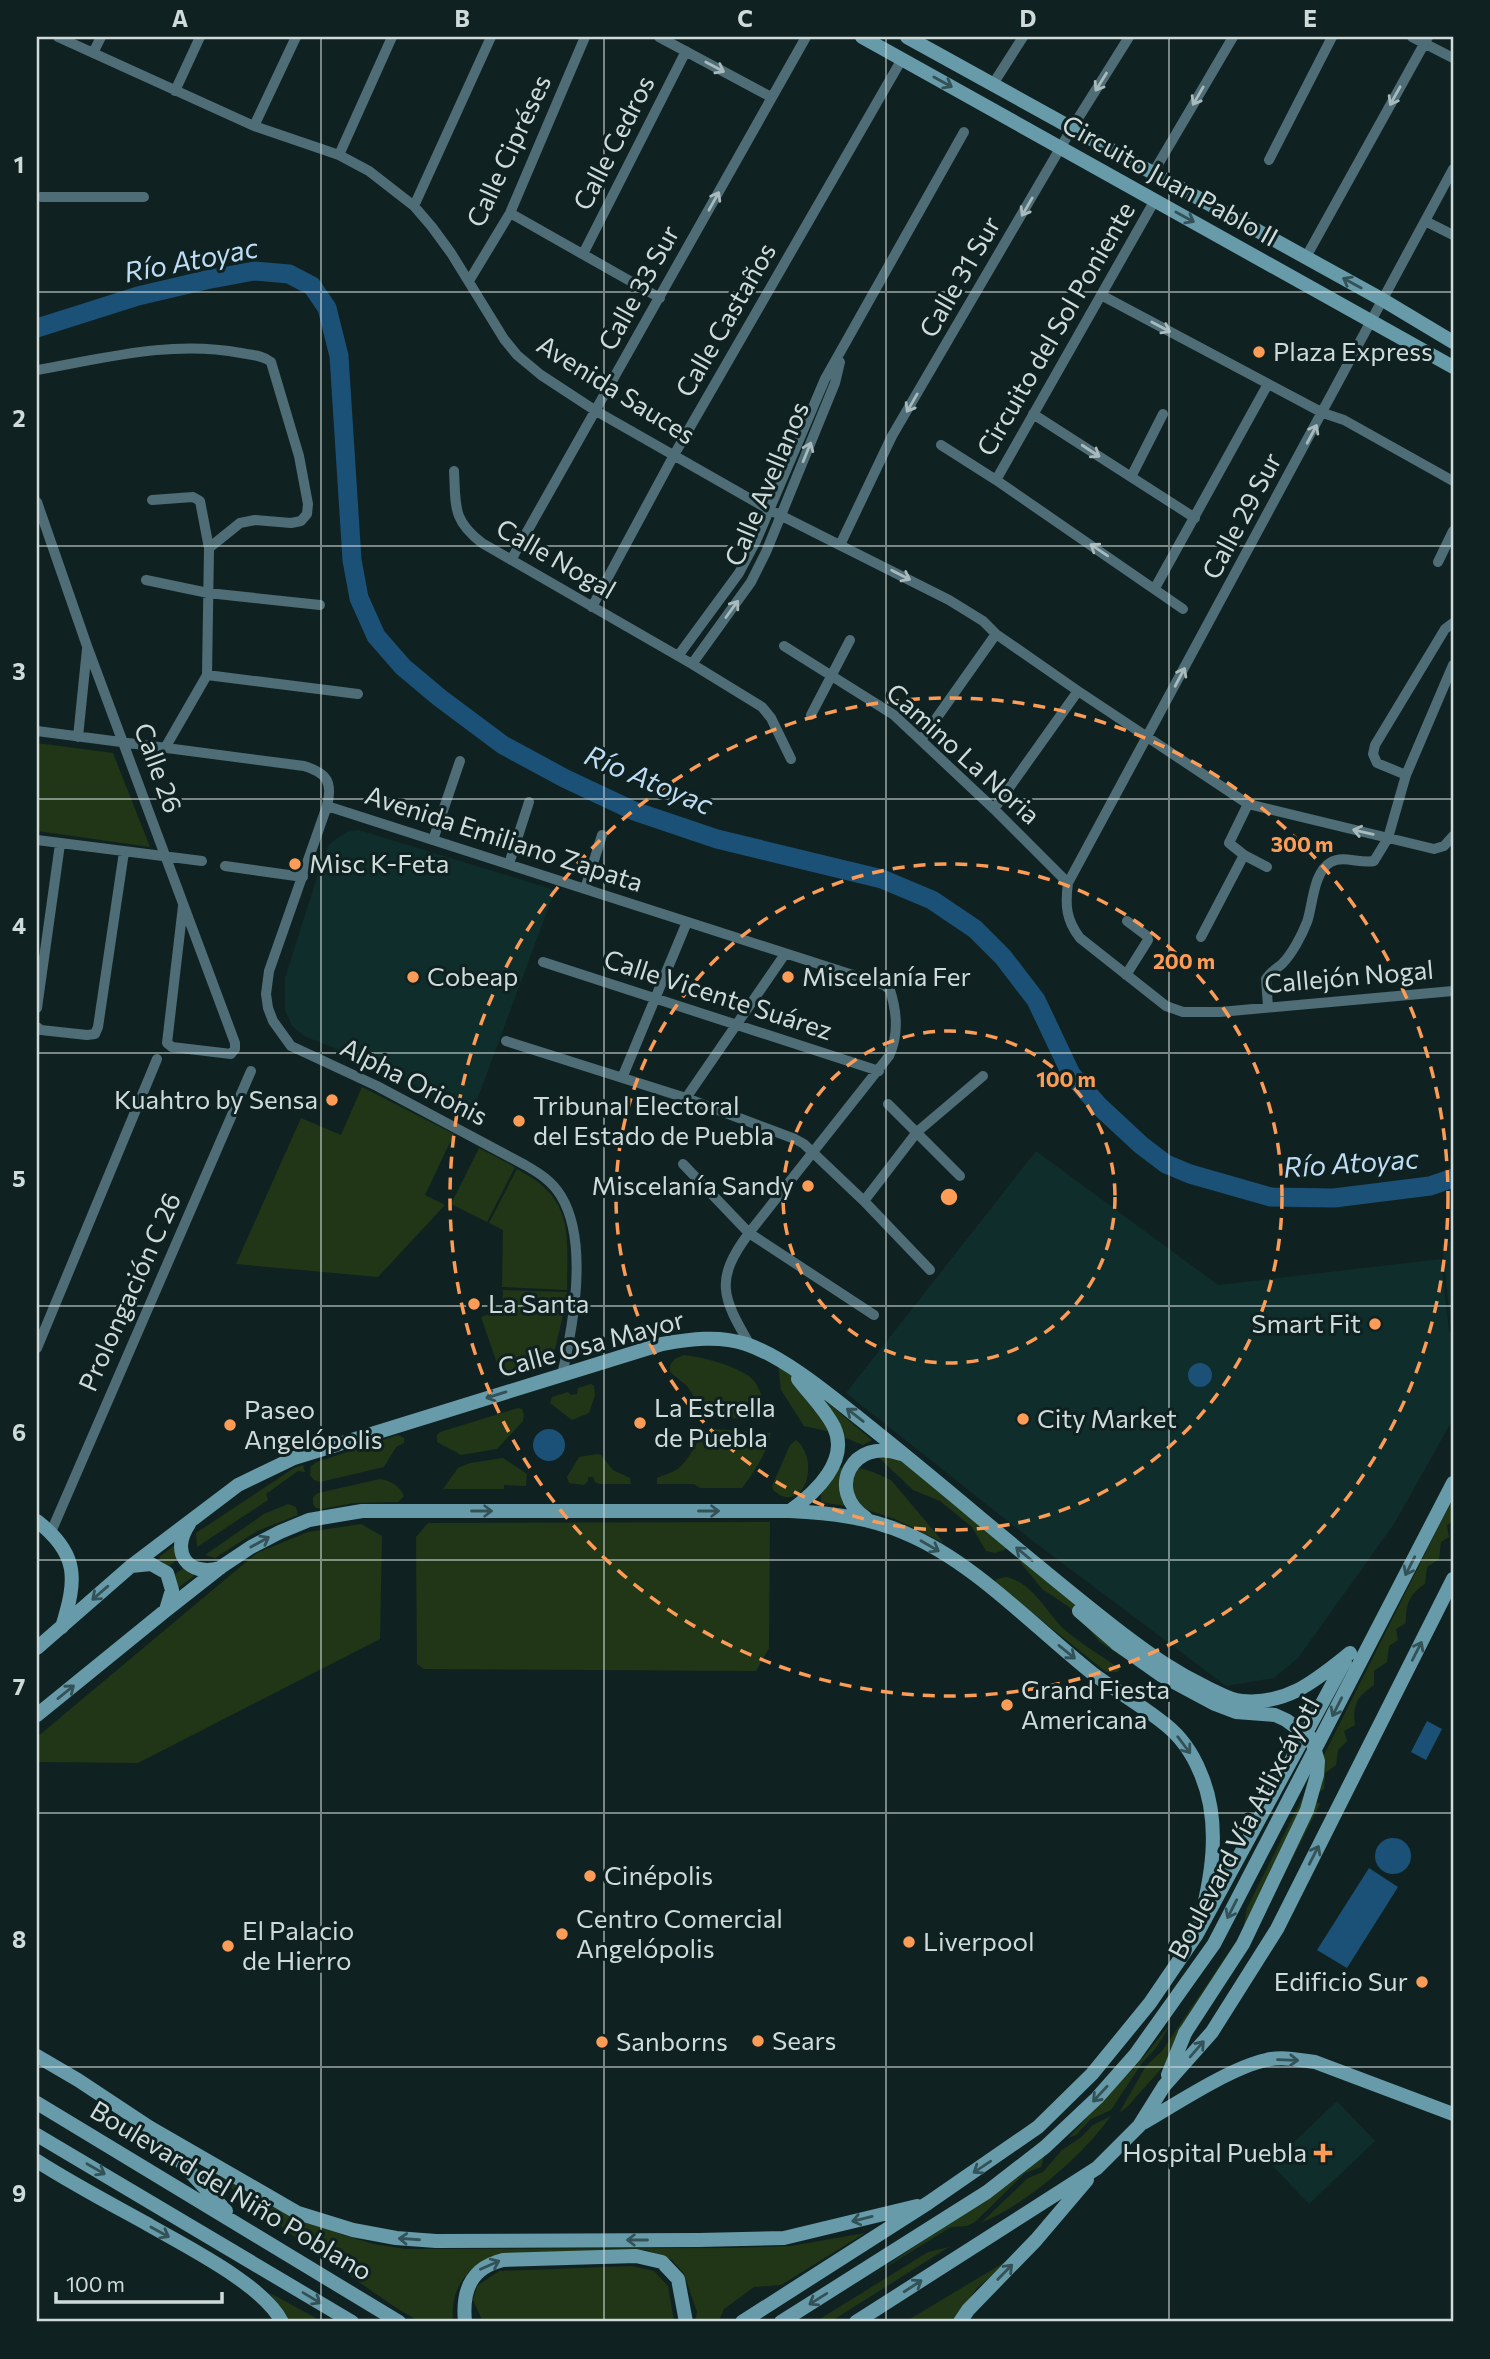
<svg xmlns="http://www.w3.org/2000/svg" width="1490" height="2359" font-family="Commissioner,sans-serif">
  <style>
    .built { fill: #0f2d2b }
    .green { fill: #213616 }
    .water { fill: #1b5077 }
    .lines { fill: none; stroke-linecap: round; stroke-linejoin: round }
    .river { stroke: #1b5077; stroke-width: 19 }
    .street { stroke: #4f6d76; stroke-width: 10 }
    .secondary { stroke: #689ba9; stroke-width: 14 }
    .secondary-bridge { stroke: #689ba9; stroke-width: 14 }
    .oneway { stroke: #a9babc }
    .oneway2 { stroke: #335257 }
    .grid { fill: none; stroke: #cfdbda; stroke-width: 2; stroke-opacity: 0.55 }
    .ring { fill: none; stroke: #fd9c56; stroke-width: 3.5; stroke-dasharray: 12 9 }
    .poi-dot { fill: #fd9c56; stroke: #0f2221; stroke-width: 2.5 }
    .labels { text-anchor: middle; stroke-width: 6; stroke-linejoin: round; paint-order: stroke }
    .street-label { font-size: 26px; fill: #cfdbda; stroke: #0f2221 }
    .poi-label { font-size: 26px; fill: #cfdbda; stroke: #0f2221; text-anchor: start }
    .water-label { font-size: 28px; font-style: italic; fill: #bfdcf5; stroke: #0f2221 }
    .centre { fill: #fd9c56; stroke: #0f2221; stroke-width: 3.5 }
    .ring-label { font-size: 21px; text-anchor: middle; font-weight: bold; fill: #fd9c56; stroke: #0f2221; stroke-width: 6; stroke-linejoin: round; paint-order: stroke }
    .neatline { fill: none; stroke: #cfdbda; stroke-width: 2.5 }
    .grid-label { font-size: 23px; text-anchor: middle; font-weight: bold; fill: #cfdbda }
  </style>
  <rect width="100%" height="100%" fill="#0f2221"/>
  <path class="built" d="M359 830 555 890 474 1108 468 1105 465 1112 372 1063 304 1036 292 1026 285 1010V978L324 855 329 845 337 838 347 832Z
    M1036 1151 1218 1285 1441 1259 1449 1331 1453 1335V1419L1394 1524 1298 1658 1274 1678 1226 1686 1029 1538 846 1393Z
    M1453 1241V1328H1451L1442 1244Z
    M1337 2101 1375 2141 1309 2204 1271 2164Z"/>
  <path class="green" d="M37 743 113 753 150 847 37 831Z
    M362 1087 454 1134 425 1195 445 1205 378 1277 236 1264 301 1118 341 1135Z
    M479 1148 515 1167 487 1222 451 1204Z
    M517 1169C575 1199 567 1233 567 1290L502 1287 503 1230 489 1223Z
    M503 1290 567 1292V1298L555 1349 533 1368 502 1378 481 1317 502 1310Z
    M684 1355C702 1357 733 1365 749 1376 759 1383 766 1405 765 1416L756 1420 706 1416 687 1386 670 1372V1365L675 1359Z
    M778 1364 807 1385 872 1440 863 1445 831 1432 804 1426 781 1390Z
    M591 1384 594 1386 595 1395 589 1413 572 1420 550 1403 552 1397 568 1392 571 1395 577 1394 578 1388Z
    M518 1408 522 1409 524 1414 523 1421 497 1449 461 1455 437 1442V1435L440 1432Z
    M715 1429 771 1433C767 1453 754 1472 742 1488H700L694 1484H657V1478C666 1474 676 1472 682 1465 695 1452 696 1435 715 1429Z
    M398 1435 404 1438V1443L396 1447 384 1467 320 1482 314 1480 310 1475 311 1466 317 1462Z
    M796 1440C822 1461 803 1517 773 1490L772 1486 790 1445Z
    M597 1454 601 1455 613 1470 630 1478 631 1484H599L595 1482 593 1477H588V1481L584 1485 569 1483 567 1477 579 1457Z
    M877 1456H895L1010 1548 995 1553 986 1551 972 1527 940 1501 913 1490Z
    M503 1458 527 1474 526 1486 504 1485V1489H443L458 1468 470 1463Z
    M303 1465 305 1472 298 1471 266 1494 268 1500 197 1547 196 1533 294 1468Z
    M832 1467 844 1468 841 1493 845 1506 821 1502 820 1471Z
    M859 1468 873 1472 891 1480 944 1543 895 1519 858 1507C852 1493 851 1484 855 1469Z
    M380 1479C390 1480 401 1487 404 1496L398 1502 354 1503 322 1509 316 1508 313 1504V1497L318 1493Z
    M1453 1498V1522L1447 1525 1449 1537 1441 1542 1439 1559 1427 1567 1425 1584C1410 1593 1405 1605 1406 1623L1396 1629 1398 1640 1389 1646 1387 1662 1374 1671V1685C1358 1696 1352 1704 1355 1725L1344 1731 1347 1741 1338 1750 1336 1765 1325 1773 1324 1789 1310 1798 1320 1804 1257 1928 1244 1925 1247 1908Z
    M288 1504 296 1507 298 1515 257 1531 215 1558 205 1555 264 1514Z
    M770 1522 769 1648 756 1671 424 1669 417 1664 416 1537 428 1523Z
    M361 1524 382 1536 380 1639 138 1763 37 1762V1737L257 1553 308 1532Z
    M176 1544 179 1558 167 1568 159 1557Z
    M1019 1555 1128 1643 1133 1659 1131 1663 1100 1642 1069 1607 1042 1589 1021 1563Z
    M186 1566 194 1576 177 1589 174 1575Z
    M1006 1577C1033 1582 1047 1614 1066 1631 1083 1645 1102 1656 1120 1669L1118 1672H1106L994 1582 997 1579Z
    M1243 1931 1180 2048 1127 2107 1119 2113 1146 2066 1162 2051Z
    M1172 2022 1156 2048 1142 2063 1111 2110 1091 2119 1076 2135 1068 2138 1141 2060Z
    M1111 2116C1083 2155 1026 2205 981 2223L1028 2178 1043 2172 1062 2150 1080 2138 1093 2125Z
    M1044 2157 1041 2167 1025 2173 975 2222 967 2226 951 2227 872 2276Z
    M197 2161 267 2205 343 2235 374 2244 405 2249 734 2248 791 2246 865 2233 781 2285 754 2287 724 2309 718 2322H695L697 2312 684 2274 672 2260 646 2250 499 2254C467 2267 450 2286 453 2322H420L395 2307 304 2244Z
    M949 2247 830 2322H815L928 2252Z
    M1015 2256 977 2288 953 2322H905Z
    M632 2266 654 2271 668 2286 674 2322H483L473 2300 477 2286 499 2271Z
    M270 2293 323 2322H288Z"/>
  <path class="water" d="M1188 1375a12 12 0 1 1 24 0a12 12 0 1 1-24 0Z
    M533 1445a16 16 0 1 1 32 0a16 16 0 1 1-32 0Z
    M1427 1721 1442 1729 1426 1760 1411 1752Z
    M1375 1856a18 18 0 1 1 36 0a18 18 0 1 1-36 0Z
    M1369 1868 1398 1887 1347 1968 1317 1950Z"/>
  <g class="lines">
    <path class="river" d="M37 328 138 296 206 280 254 271 289 274 312 286 327 308 339 356 352 560 359 598 376 636 403 667 440 698 503 745 564 778 634 811 717 839 882 879 932 900 975 929 1003 957 1036 1000 1071 1074 1099 1106 1141 1145 1166 1164 1190 1174 1271 1197 1334 1198 1430 1186 1453 1178"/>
    <path class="street" d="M58 37 254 126 339 155 369 171 414 206 432 227 451 253 504 339 517 355 541 375 596 411 768 509 949 600 983 621 996 634 1078 691 1248 804 1434 849 1444 846 1453 836
      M659 37 771 97
      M1412 37 1453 58
      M93 53 101 37
      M993 84 1023 37
      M175 91 200 37
      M254 126 296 37
      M339 155 392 37
      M1269 160 1332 37
      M1453 169 1068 883C1065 905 1066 920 1080 938L1166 1006 1183 1012H1220L1453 991
      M1153 173 1233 37
      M41 197H144
      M414 206 491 37
      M510 213 660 298
      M1425 221 1453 235
      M583 254 686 51
      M1306 257 1428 37
      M469 281 510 213 585 37
      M1101 295 1323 413 1344 420 1453 481
      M37 370C106 358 171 340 241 353 251 355 263 355 271 362L299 456 308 504 307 514 301 521 291 523 255 520 240 523 209 548
      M1033 414 1195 518
      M941 445 996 480 1183 609
      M454 471C456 506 452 520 482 543L692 664 762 707 771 718 791 759
      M1131 477 1163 414
      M996 480 1155 200
      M152 500 193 497 200 501 209 548 207 675 165 748
      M37 502 87 646 235 1043V1049L231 1054 172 1047 167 1043 183 906
      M840 545 892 436 1072 128 1129 37
      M511 560 806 37
      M1438 562 1453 531
      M146 580 208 593 320 605
      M1155 588 1268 384
      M592 607 674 455 902 59
      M784 646 894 715 994 809 1068 883
      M678 656 739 573 756 541 825 379 964 132
      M692 664 751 582 766 552 835 383 840 362
      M207 675 358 694
      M811 715 850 640
      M37 731 304 766C327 773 333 782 327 806L269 971 266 994 268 1008 273 1021 291 1046 377 1086 525 1165C539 1173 552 1181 561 1196 589 1242 573 1326 562 1375
      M78 737 87 649
      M921 740 996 634
      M1406 775 1377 763 1373 754 1375 745 1445 629 1453 623
      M1248 804 1229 843 1244 855 1267 867
      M327 806 884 985 890 990C897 1012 899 1035 889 1056L749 1233C714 1280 722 1297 750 1345
      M994 809 1078 691
      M37 840 202 861
      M433 840 460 761
      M509 864 529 802
      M225 866 303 877
      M585 889 602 835
      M1201 937 1244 855
      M543 962 879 1071
      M1126 975 1148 940 1147 936 1127 921
      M1268 1007 1266 979C1270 972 1276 969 1282 964 1292 954 1302 935 1307 922 1313 905 1313 872 1331 862 1344 855 1360 864 1374 861L1388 838 1406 775 1453 665
      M37 1008 60 844
      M37 1027 41 1030 87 1035 95 1034 98 1027 124 852
      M506 1041 686 1098 795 1139 804 1144 864 1201 930 1270
      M622 1078 687 922
      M686 1098 785 954
      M888 1104 960 1176
      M683 1164 749 1233 874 1315
      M864 1201 917 1132 983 1076
      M37 1348 157 1059
      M51 1532 251 1071"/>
    <path class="secondary" d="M862 37 1453 367
      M907 37 1383 300 1453 342
      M790 1511C815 1493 850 1461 834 1427 825 1409 810 1395 798 1379
      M866 1518C825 1491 852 1436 901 1454
      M37 1521C79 1554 77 1579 62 1627
      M189 1524C170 1552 187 1577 220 1568
      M131 1566 151 1564 167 1573 172 1590 166 1610
      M1079 1611 1117 1644
      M37 1648 131 1566 238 1485 294 1458 662 1344C690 1339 719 1335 746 1344 785 1357 832 1397 865 1423 952 1492 1035 1566 1123 1634 1152 1656 1175 1672 1208 1688 1219 1693 1229 1700 1242 1701 1288 1705 1316 1680 1350 1653
      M37 1715 165 1611 221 1567 251 1547 280 1532 309 1520 362 1511H790C830 1513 868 1517 905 1533 973 1561 1034 1627 1092 1673 1116 1691 1143 1706 1166 1725 1181 1737 1193 1755 1200 1772 1223 1824 1211 1882 1197 1934
      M37 2056 78 2080 149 2127 298 2213 353 2230 396 2238 436 2241 699 2240 784 2238 917 2206
      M1168 2075 1185 2033
      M37 2103 399 2322
      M1143 2123C1176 2104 1230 2068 1266 2060 1282 2056 1299 2060 1315 2062L1453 2114
      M37 2135 352 2322
      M159 2138 226 2211
      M37 2161C73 2184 111 2204 149 2225 185 2246 264 2285 282 2322
      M465 2322C462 2291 470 2268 503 2260L636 2256 662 2262 678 2279 686 2322
      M742 2322 928 2203 1038 2127 1092 2074 1150 2003 1197 1934 1345 1661
      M781 2322 987 2192 1045 2147 1097 2098 1135 2055 1214 1944 1453 1483
      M856 2322 1097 2168 1139 2126 1164 2086 1212 2032 1277 1929 1453 1579
      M960 2322 968 2310 1036 2240 1087 2180"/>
    <path class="secondary-bridge" d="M1117 1644 1161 1675 1215 1704 1236 1712 1275 1715 1286 1720 1311 1738 1318 1761 1317 1775 1307 1810 1243 1944 1185 2033"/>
  </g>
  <defs><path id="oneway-shaft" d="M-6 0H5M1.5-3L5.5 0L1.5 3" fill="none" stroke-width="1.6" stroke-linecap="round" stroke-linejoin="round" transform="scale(1.75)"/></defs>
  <g class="oneway">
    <use href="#oneway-shaft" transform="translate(715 67) rotate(28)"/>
    <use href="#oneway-shaft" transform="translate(1101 82) rotate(122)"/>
    <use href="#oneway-shaft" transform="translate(1198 96) rotate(120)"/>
    <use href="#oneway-shaft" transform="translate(1395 96) rotate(119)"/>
    <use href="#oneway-shaft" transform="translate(714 201) rotate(-61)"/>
    <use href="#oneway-shaft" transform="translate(1027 207) rotate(120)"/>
    <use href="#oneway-shaft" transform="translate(1161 327) rotate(28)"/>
    <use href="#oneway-shaft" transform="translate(912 403) rotate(120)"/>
    <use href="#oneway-shaft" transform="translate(1312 434) rotate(-62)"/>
    <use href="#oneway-shaft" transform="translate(1091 451) rotate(33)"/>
    <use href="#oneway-shaft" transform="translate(807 452) rotate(-68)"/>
    <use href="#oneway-shaft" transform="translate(1099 550) rotate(-146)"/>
    <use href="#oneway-shaft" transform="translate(901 575) rotate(27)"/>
    <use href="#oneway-shaft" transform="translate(732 609) rotate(-54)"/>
    <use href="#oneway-shaft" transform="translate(1180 677) rotate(-62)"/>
    <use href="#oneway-shaft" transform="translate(1363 832) rotate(-167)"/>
  </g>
  <g class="oneway2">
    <use href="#oneway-shaft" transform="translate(943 82) rotate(29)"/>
    <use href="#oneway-shaft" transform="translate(1185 217) rotate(29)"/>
    <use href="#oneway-shaft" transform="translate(1352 283) rotate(-151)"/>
    <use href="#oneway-shaft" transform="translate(496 1395) rotate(163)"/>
    <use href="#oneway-shaft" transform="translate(855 1415) rotate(-142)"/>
    <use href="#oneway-shaft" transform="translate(482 1511)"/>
    <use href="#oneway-shaft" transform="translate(709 1511)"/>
    <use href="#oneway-shaft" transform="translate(260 1542) rotate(-29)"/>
    <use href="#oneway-shaft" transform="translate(930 1546) rotate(30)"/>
    <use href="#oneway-shaft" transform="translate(1024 1554) rotate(-140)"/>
    <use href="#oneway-shaft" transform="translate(1410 1566) rotate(117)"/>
    <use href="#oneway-shaft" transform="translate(100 1593) rotate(139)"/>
    <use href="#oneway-shaft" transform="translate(1417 1651) rotate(-63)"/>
    <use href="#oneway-shaft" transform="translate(1067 1652) rotate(39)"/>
    <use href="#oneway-shaft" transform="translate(66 1692) rotate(-39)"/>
    <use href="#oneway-shaft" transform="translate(1337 1707) rotate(117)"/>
    <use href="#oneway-shaft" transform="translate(1184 1745) rotate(53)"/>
    <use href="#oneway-shaft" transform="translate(1314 1855) rotate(-63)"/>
    <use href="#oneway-shaft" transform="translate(1232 1909) rotate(117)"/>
    <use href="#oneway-shaft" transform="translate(1197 2049) rotate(-49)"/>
    <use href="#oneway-shaft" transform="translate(1288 2060) rotate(2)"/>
    <use href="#oneway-shaft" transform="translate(1100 2094) rotate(133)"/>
    <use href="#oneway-shaft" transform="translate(982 2167) rotate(146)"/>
    <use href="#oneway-shaft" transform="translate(96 2169) rotate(30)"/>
    <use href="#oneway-shaft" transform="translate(862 2219) rotate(166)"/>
    <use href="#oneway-shaft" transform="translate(160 2232) rotate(29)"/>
    <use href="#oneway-shaft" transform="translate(409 2239) rotate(-176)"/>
    <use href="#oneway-shaft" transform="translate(637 2240) rotate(-180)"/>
    <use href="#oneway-shaft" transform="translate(490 2265) rotate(-24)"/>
    <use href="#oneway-shaft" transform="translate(1005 2272) rotate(-46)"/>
    <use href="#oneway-shaft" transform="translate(913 2286) rotate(-33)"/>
    <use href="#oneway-shaft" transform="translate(312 2298) rotate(31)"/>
    <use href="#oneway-shaft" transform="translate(818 2299) rotate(148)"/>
  </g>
  <path class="grid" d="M321 37V2322M604 37V2322M886 37V2322M1169 37V2322M37 292H1453M37 546H1453M37 799H1453M37 1053H1453M37 1306H1453M37 1560H1453M37 1813H1453M37 2067H1453"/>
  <g class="ring">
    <circle cx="949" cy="1197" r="166"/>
    <circle cx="949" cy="1197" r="333"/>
    <circle cx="949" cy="1197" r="499"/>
  </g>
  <g class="poi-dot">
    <circle cx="1259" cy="352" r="7"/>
    <circle cx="295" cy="864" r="7"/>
    <circle cx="413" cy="977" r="7"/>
    <circle cx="788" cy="977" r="7"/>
    <circle cx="332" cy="1100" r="7"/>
    <circle cx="519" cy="1121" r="7"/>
    <circle cx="808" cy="1186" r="7"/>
    <circle cx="474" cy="1304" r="7"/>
    <circle cx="1375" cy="1324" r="7"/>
    <circle cx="1023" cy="1419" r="7"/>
    <circle cx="640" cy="1423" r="7"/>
    <circle cx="230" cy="1425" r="7"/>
    <circle cx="1007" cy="1705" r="7"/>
    <circle cx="590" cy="1876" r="7"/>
    <circle cx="562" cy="1934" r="7"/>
    <circle cx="909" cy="1942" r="7"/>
    <circle cx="228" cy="1946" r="7"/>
    <circle cx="1422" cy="1982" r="7"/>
    <circle cx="758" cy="2041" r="7"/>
    <circle cx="602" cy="2042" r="7"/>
    <path d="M1319.5 2142.5h7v7h7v7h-7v7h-7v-7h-7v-7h7z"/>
  </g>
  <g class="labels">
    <g class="street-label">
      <text transform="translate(614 143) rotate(-63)" y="9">Calle Cedros</text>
      <text transform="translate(509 151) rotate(-65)" y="9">Calle Cipréses</text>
      <text transform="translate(1170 181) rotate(29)" y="9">Circuito Juan Pablo II</text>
      <text transform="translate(960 277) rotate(-60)" y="9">Calle 31 Sur</text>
      <text transform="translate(639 288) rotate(-61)" y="9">Calle 33 Sur</text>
      <text transform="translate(726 320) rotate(-60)" y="9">Calle Castaños</text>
      <text transform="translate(1056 329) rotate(-60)" y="9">Circuito del Sol Poniente</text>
      <text transform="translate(616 390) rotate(32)" y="9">Avenida Sauces</text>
      <text transform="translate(767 484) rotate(-67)" y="9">Calle Avellanos</text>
      <text transform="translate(1242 516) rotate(-62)" y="9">Calle 29 Sur</text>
      <text transform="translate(556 559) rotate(30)" y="9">Calle Nogal</text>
      <text transform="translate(963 754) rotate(42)" y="9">Camino La Noria</text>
      <text transform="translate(158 768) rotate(70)" y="9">Calle 26</text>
      <text transform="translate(504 839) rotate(18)" y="9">Avenida Emiliano Zapata</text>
      <text transform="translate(1349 977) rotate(-5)" y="9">Callejón Nogal</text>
      <text transform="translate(718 995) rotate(18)" y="9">Calle Vicente Suárez</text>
      <text transform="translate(414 1082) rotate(27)" y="9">Alpha Orionis</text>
      <text transform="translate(130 1292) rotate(-66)" y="9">Prolongación C 26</text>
      <text transform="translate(591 1344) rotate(-15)" y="9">Calle Osa Mayor</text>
      <text transform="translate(1244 1828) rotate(-62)" y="9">Boulevard Vía Atlixcáyotl</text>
      <text transform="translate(231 2191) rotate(31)" y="9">Boulevard del Niño Poblano</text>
    </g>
    <g class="poi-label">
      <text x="1273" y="361">Plaza Express</text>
      <text x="309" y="873">Misc K-Feta</text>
      <text x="427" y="986">Cobeap</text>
      <text x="802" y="986">Miscelanía Fer</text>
      <text x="318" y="1109" text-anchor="end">Kuahtro by Sensa</text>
      <text x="533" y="1115">Tribunal Electoral<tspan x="533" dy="30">del Estado de Puebla</tspan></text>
      <text x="794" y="1195" text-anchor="end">Miscelanía Sandy</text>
      <text x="488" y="1313">La Santa</text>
      <text x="1361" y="1333" text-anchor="end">Smart Fit</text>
      <text x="654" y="1417">La Estrella<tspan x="654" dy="30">de Puebla</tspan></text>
      <text x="244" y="1419">Paseo<tspan x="244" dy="30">Angelópolis</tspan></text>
      <text x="1037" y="1428">City Market</text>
      <text x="1021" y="1699">Grand Fiesta<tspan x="1021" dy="30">Americana</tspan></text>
      <text x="604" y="1885">Cinépolis</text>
      <text x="576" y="1928">Centro Comercial<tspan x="576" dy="30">Angelópolis</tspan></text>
      <text x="242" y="1940">El Palacio<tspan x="242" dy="30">de Hierro</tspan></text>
      <text x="923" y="1951">Liverpool</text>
      <text x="1408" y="1991" text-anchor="end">Edificio Sur</text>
      <text x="772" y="2050">Sears</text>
      <text x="616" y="2051">Sanborns</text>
      <text x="1307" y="2162" text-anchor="end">Hospital Puebla</text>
    </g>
    <g class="water-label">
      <text transform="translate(191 260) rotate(-11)" y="10">Río Atoyac</text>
      <text transform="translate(649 780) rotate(23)" y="10">Río Atoyac</text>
      <text transform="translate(1351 1163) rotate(-4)" y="10">Río Atoyac</text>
    </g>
  </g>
  <circle cx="949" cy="1197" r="10" class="centre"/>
  <g class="ring-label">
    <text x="1302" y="852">300 m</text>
    <text x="1184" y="969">200 m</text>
    <text x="1066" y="1087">100 m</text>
  </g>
  <rect width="1490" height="2359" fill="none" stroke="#0f2221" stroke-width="77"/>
  <path d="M56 2292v10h166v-10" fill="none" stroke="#cfdbda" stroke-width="3.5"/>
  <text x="66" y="2292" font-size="21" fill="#cfdbda" stroke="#0f2221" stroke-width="5" paint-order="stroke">100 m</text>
  <rect x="38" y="38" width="1414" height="2282" class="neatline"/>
  <g class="grid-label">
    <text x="180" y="27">A</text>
    <text x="462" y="27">B</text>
    <text x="745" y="27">C</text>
    <text x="1028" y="27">D</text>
    <text x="1310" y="27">E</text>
    <text x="19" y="173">1</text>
    <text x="19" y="427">2</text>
    <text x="19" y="680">3</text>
    <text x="19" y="934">4</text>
    <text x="19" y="1187">5</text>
    <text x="19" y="1441">6</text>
    <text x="19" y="1695">7</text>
    <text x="19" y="1948">8</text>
    <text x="19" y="2202">9</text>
  </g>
</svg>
